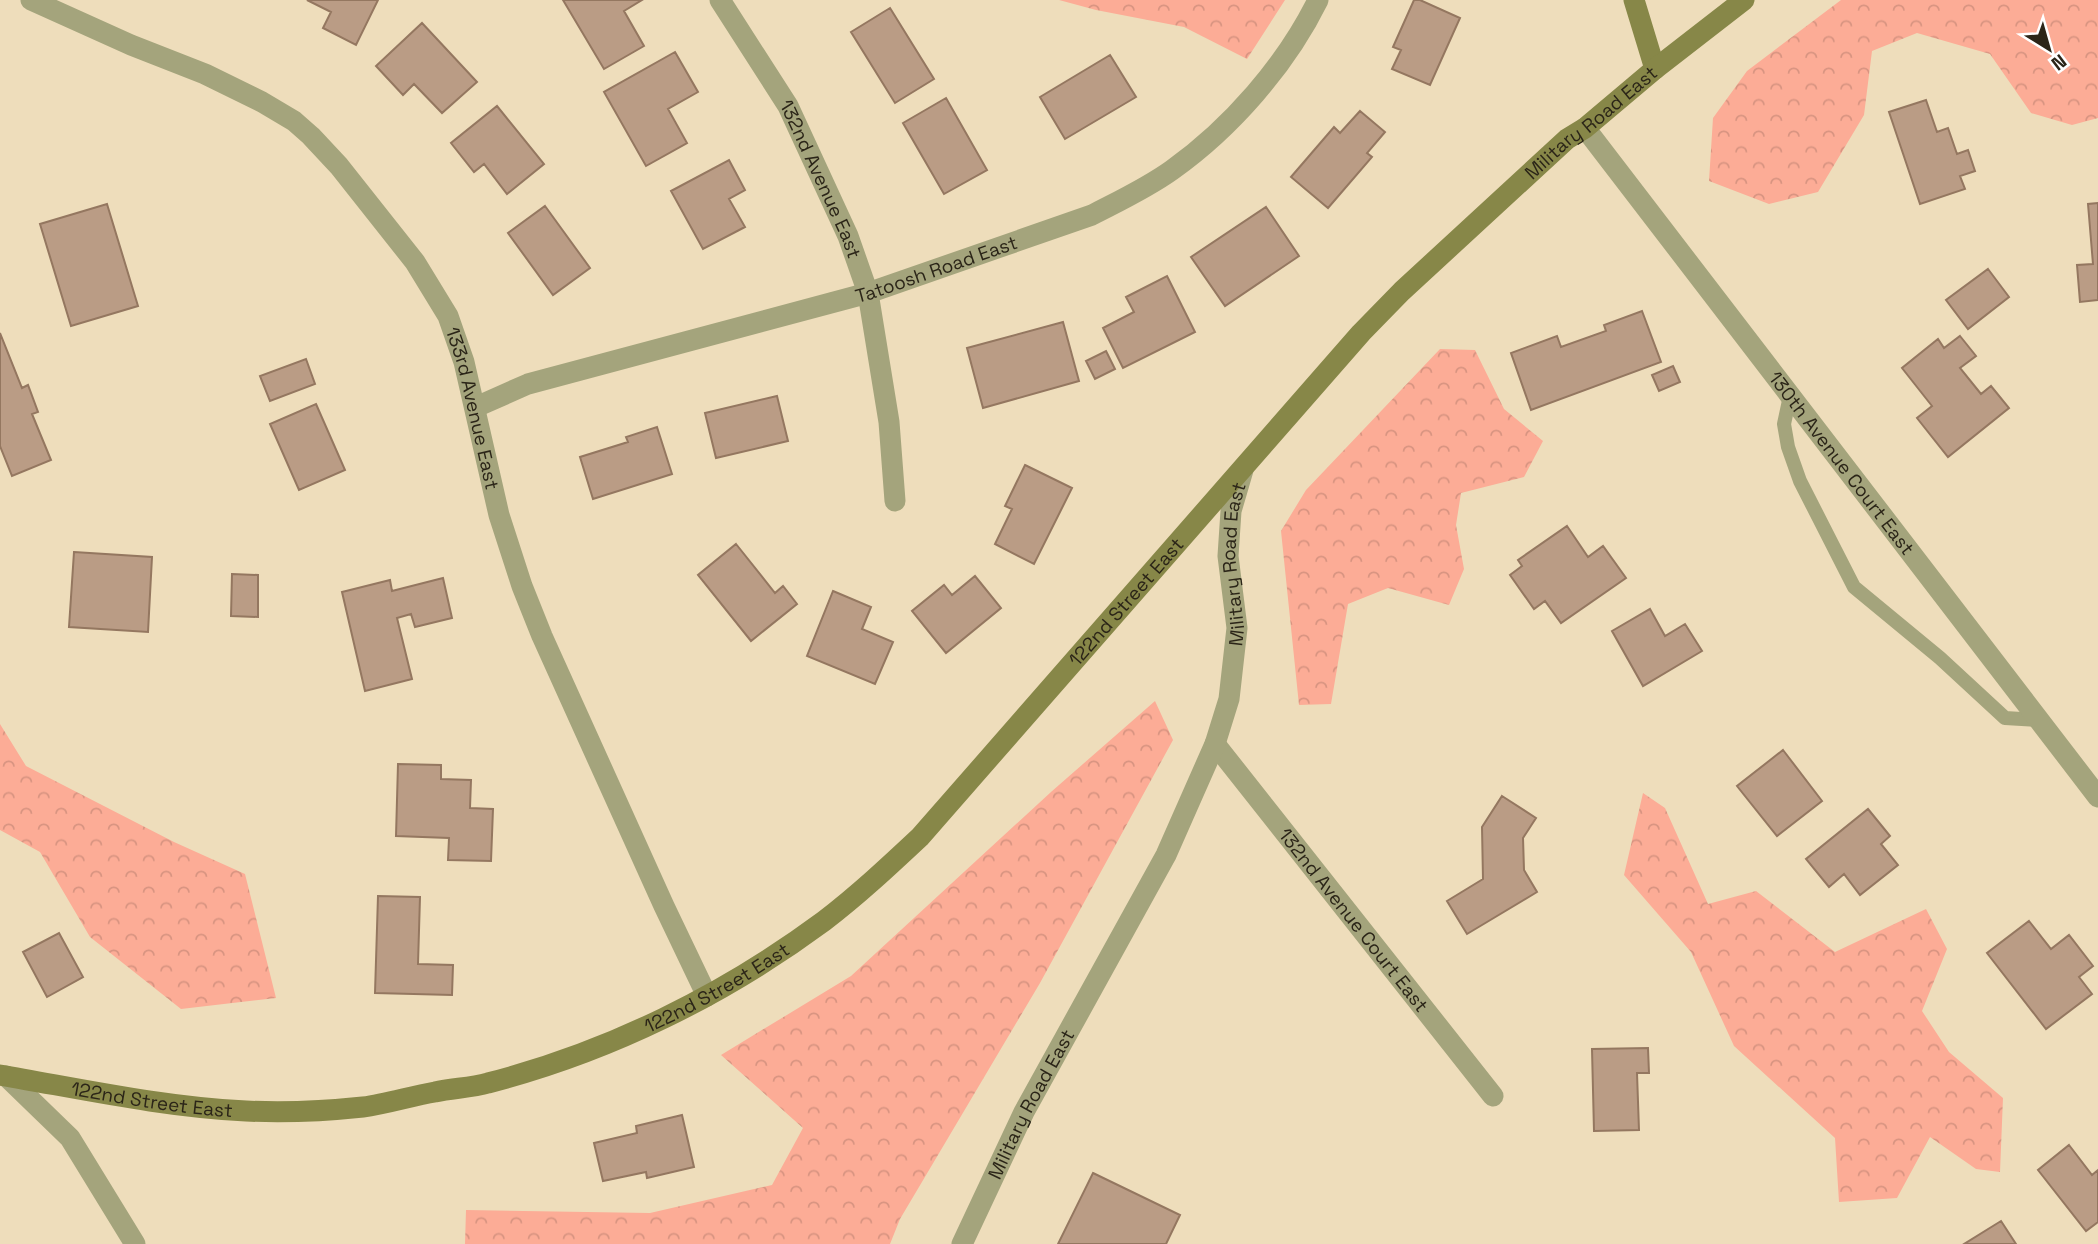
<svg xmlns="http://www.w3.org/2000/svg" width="2098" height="1244" font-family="'Space Grotesk',sans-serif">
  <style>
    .forest { fill: url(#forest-crowns) }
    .building { fill: #ba9c85; stroke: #947760; stroke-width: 2 }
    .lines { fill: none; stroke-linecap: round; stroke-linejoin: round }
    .lane { stroke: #a4a47c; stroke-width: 14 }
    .street { stroke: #a4a47c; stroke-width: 21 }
    .secondary { stroke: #878748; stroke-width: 21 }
    .labels { text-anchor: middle; stroke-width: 7; stroke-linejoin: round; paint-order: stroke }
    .street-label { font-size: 19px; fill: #2b2518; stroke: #fff }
  </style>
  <defs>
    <pattern id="forest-crowns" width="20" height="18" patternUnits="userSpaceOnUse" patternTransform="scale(1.75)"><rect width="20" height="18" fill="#fcac96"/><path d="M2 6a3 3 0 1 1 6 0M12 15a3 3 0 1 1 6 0" fill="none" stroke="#d89481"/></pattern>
  </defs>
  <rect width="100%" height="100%" fill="#edb"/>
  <path class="forest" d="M1059 0H1285L1247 59 1184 27 1096 10Z
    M1841 0H2098V118L2072 125 2031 113 1990 54 1917 33 1872 51 1864 115 1818 192 1769 204 1709 181 1713 118 1747 71Z
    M1440 349 1475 350 1504 409 1543 441 1524 477 1461 493 1456 525 1464 569 1449 605 1388 588 1348 604 1331 704 1299 705 1281 531 1306 490Z
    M1155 701 1173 740 1040 983 900 1219 890 1244H465L466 1210 650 1213 772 1185 803 1128 721 1055 851 976 1051 792Z
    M0 724 26 766 174 842 245 874 276 998 181 1009 90 937 40 852 0 830Z
    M1643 793 1665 808 1708 904 1756 891 1835 952 1926 909 1947 949 1922 1011 1949 1052 2003 1098 2000 1172 1976 1169 1930 1137 1897 1198 1839 1202 1835 1138 1734 1046 1691 952 1624 875Z"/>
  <path class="building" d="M307 0H378L356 45 323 28 331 12Z
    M563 0H642L624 11 644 46 604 69Z
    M1414 0H1420L1460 18 1430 85 1392 69 1401 50 1393 47Z
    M890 8 934 79 895 103 851 32Z
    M422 23 477 82 442 113 414 84 403 95 376 66Z
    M675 52 698 92 668 109 687 143 646 166 604 92Z
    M1110 55 1136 97 1065 139 1040 97Z
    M946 98 987 170 944 194 903 123Z
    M1926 100 1937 132 1948 128 1957 154 1968 150 1975 171 1960 176 1965 189 1920 204 1889 112Z
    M497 106 544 164 507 194 484 164 474 172 451 143Z
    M1360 111 1385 132 1367 153 1372 157 1328 208 1291 177 1334 127 1340 133Z
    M729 160 745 190 729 199 745 227 703 249 671 191Z
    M2098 203V300L2080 302 2077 265 2093 264 2088 204Z
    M107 204 138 306 71 326 40 224Z
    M545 206 590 268 553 295 508 233Z
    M1266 207 1299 256 1225 306 1191 257Z
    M1988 269 2009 297 1968 329 1946 300Z
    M1167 276 1195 332 1123 368 1103 328 1134 312 1126 297Z
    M1642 311 1661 362 1531 410 1511 353 1557 336 1561 347 1606 331 1604 325Z
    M1063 322 1079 381 983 408 967 348Z
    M0 333 22 388 28 385 38 412 32 414 51 460 12 476 0 446Z
    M1960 336 1976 356 1960 368 1981 394 1991 386 2009 408 1948 457 1917 418 1932 406 1902 368 1938 339 1944 348Z
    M1106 351 1115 369 1095 379 1086 361Z
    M306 359 315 384 270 401 260 376Z
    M1673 366 1680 382 1659 391 1652 375Z
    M777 396 788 441 716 458 705 413Z
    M316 404 345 470 299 490 270 424Z
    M657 427 672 474 593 499 580 457 628 442 626 437Z
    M1025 465 1072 488 1034 564 995 544 1012 509 1005 506Z
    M1567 526 1588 557 1603 546 1626 578 1561 623 1545 601 1534 609 1510 575 1522 566 1518 560Z
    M736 544 775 593 783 586 797 604 751 641 698 575Z
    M74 552 152 557 148 632 69 627Z
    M232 574 258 575V617L231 616Z
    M975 576 1001 608 946 653 912 611 944 585 952 595Z
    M443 578 452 618 415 627 411 614 397 618 412 679 365 691 342 592 390 580 392 591Z
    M833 591 871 607 862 629 893 642 875 684 807 656Z
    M1650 609 1665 636 1685 624 1702 651 1643 686 1612 631Z
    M1783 750 1822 801 1777 836 1737 786Z
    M398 764 441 765V779L471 780 470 808 493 809 491 861 448 860 449 838 396 836Z
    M1502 796 1536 818 1523 838 1524 870 1537 892 1467 934 1447 901 1483 879 1482 827Z
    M1868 809 1890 836 1881 844 1898 865 1860 895 1844 874 1829 887 1806 859Z
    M378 896 420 897 418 964 453 965 452 995 375 993Z
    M2029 921 2051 949 2069 935 2093 966 2079 977 2092 994 2046 1029 1987 953Z
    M59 933 83 977 47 997 23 952Z
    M1648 1048 1649 1073H1637L1639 1130 1594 1131 1592 1049Z
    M682 1115 694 1167 647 1178 646 1172 603 1181 594 1143 637 1133 636 1126Z
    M2069 1145 2092 1175 2098 1170V1222L2086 1231 2038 1170Z
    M1093 1173 1180 1215 1166 1244H1058Z
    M2001 1221 2016 1244H1964Z"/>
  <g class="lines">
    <path class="lane" d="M1790 396 1784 424 1788 447 1800 481 1854 587 1940 658 2005 718 2038 720"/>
    <g class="street">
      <path id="s1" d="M31 0 131 45 205 74 262 102 294 121 311 136 339 166 415 262 448 316 464 362 499 515 522 586 542 636 664 906 707 996"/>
      <path id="s2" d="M720 0 788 106 848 236 868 293 889 422 895 501"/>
      <path id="s3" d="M1585 128 2098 797"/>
      <path id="s4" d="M476 407 528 384 868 293 1092 215C1119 201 1147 188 1172 170 1231 128 1286 65 1318 0"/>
      <path id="s5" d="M1215 744 1493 1096"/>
      <path d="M6 1076 70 1138 135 1244"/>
      <path id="s6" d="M962 1244 1024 1112 1166 855 1215 744 1229 699 1237 628 1228 556 1231 511 1243 470"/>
    </g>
    <g class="secondary">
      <path d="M1634 0 1655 69"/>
      <path id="s7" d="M0 1075C82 1089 164 1107 246 1111 285 1113 325 1111 363 1107 387 1104 411 1096 435 1092 453 1088 471 1088 488 1083 609 1052 724 995 824 921 858 895 889 866 920 837L1361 333 1402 291 1567 139 1585 128 1655 69 1744 0"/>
    </g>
  </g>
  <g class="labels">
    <g class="street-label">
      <text dy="7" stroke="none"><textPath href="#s7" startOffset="1978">Military Road East</textPath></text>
      <text dy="7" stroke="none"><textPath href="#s2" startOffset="206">132nd Avenue East</textPath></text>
      <text dy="7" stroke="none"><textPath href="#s4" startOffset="481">Tatoosh Road East</textPath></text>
      <text dy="7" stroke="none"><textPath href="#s1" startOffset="635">133rd Avenue East</textPath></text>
      <text dy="7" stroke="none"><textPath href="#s3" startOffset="422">130th Avenue Court East</textPath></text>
      <text dy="7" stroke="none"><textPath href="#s6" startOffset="744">Military Road East</textPath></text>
      <text dy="7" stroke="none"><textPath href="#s7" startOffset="1309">122nd Street East</textPath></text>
      <text dy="7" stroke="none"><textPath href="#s5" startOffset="224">132nd Avenue Court East</textPath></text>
      <text dy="7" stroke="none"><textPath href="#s7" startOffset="742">122nd Street East</textPath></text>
      <text dy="7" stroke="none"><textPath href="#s7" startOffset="154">122nd Street East</textPath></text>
      <text dy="7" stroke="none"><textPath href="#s6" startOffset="156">Military Road East</textPath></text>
    </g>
  </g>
  <g transform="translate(2049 49) rotate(143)" stroke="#ffffff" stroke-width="5" paint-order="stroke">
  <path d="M0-5L12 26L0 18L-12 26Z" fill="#2b2518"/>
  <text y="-10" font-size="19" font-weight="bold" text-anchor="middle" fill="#2b2518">N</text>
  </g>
</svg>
